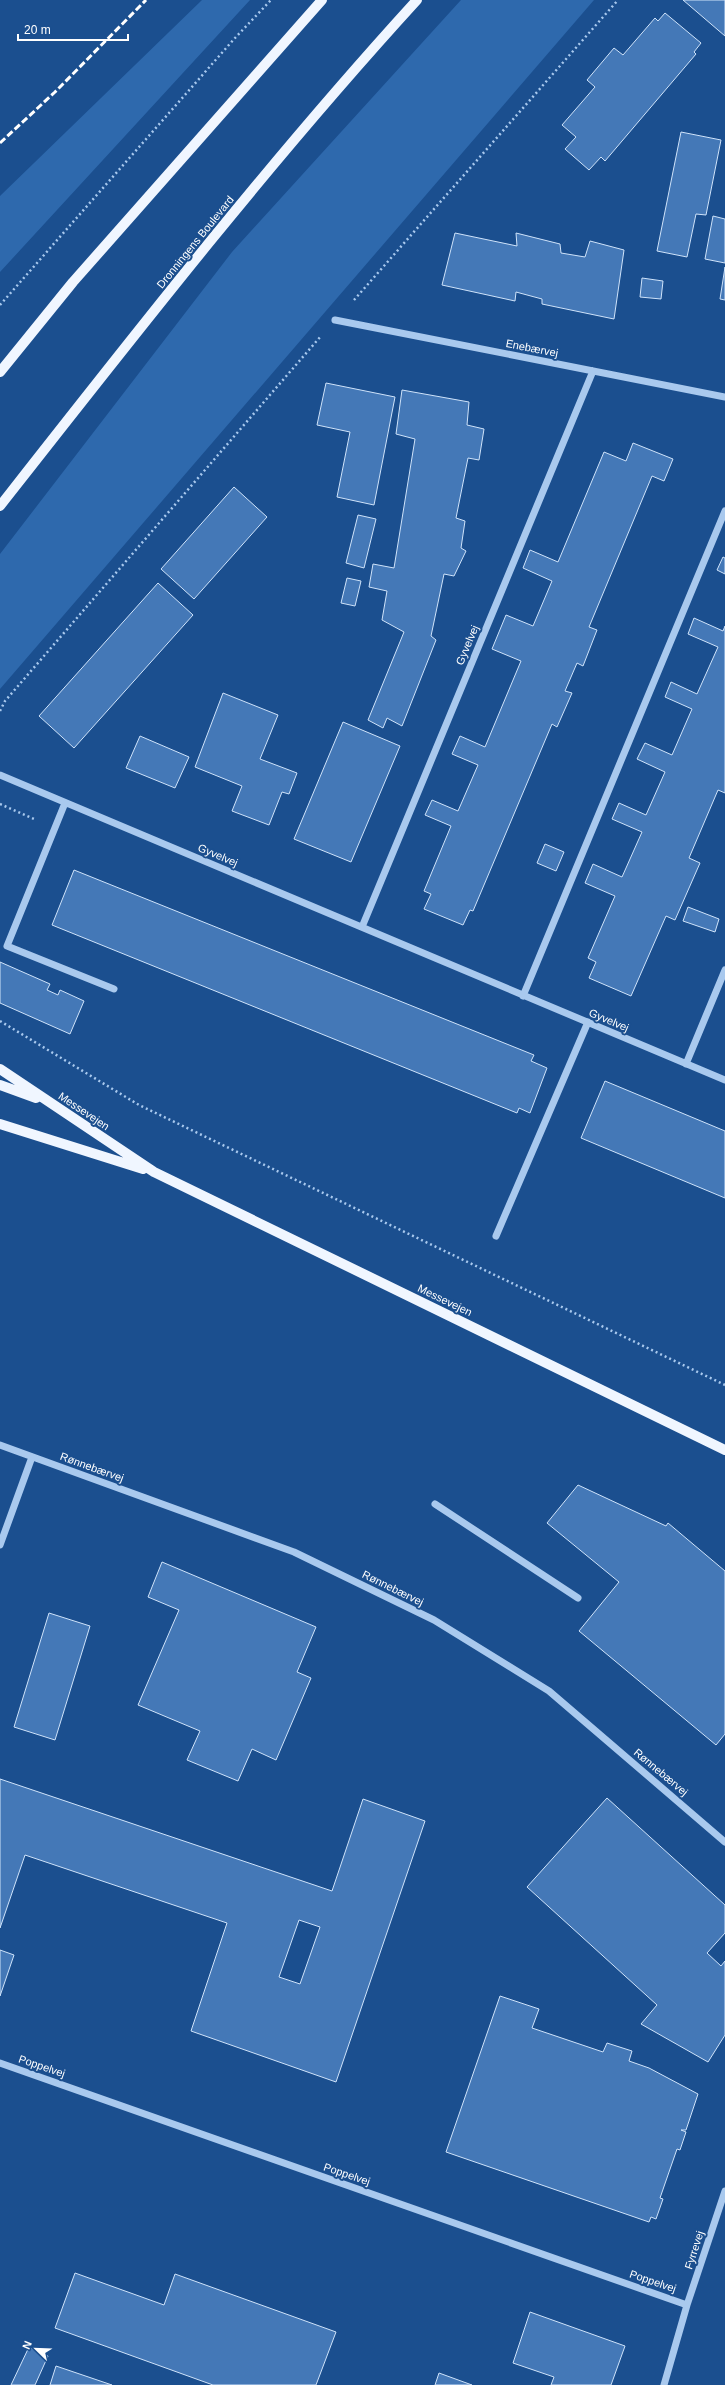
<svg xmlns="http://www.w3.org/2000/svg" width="725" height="2385" font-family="Arial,sans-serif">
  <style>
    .green { fill: #2e69ad }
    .building { fill: #4478b7; stroke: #cfe3fa; fill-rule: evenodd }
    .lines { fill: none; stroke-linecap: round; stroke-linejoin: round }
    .path { stroke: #a9c9ee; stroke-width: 2.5; stroke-dasharray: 2 3; stroke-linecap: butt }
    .minor { stroke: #a9c9ee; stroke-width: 7 }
    .major { stroke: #f0f6ff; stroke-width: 10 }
    .rail { stroke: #fff; stroke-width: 3; stroke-dasharray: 7 3; stroke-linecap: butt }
    .labels { text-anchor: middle; stroke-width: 4; stroke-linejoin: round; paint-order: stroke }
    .street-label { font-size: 11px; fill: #fff; stroke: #1b4f8f }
  </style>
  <rect width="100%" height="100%" fill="#1b4f8f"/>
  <path class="green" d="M202 0H250L0 272V196Z
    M461 0H594L0 689V554L232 252Z"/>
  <path class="building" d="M683 0H725V36Z
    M665 13 701 43 694 52 696 54 605 161 601 157 589 170 565 149 576 137 562 125 595 87 587 80 614 48 623 55 655 18 658 21Z
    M681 132 721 140 706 215 696 214 687 257 657 251Z
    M713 216 725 219V263L705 259Z
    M455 233 517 246 516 233 560 244 561 253 585 257 590 241 624 250 614 319 542 304V299L516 292 515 301 442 285Z
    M725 267V300L720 299Z
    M642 278 663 281 661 299 640 297Z
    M326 383 395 397 374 505 337 497 350 432 317 425Z
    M402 390 469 402 467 425 484 429 479 460 468 458 456 518 465 521 461 548 466 551 454 576 444 574 431 636 436 640 402 726 387 718 383 728 368 720 404 632 382 620 387 591 369 587 373 564 394 568 415 439 396 434Z
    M633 443 673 459 664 481 652 476 589 627 597 630 583 666 577 663 565 691 572 693 557 727 552 724 473 911 470 910 463 925 424 909 431 894 424 891 451 826 425 815 432 800 458 811 478 765 452 754 460 736 485 747 521 661 492 649 506 615 533 626 552 581 523 568 530 550 558 562 604 452 626 461Z
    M234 487 267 517 194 599 161 569Z
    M358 515 376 519 364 568 346 563Z
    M723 557 725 558V574L717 570Z
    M347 578 361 581 355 606 341 603Z
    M158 583 193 615 74 748 39 716Z
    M694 618 723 631 725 626V793L718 790 689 858 700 863 675 920 666 916 631 996 589 978 596 962 588 958 615 896 585 883 593 864 622 877 642 832 612 819 619 803 646 815 665 772 637 759 645 743 672 755 692 709 665 697 671 682 697 694 718 647 688 634Z
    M223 693 278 715 260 759 297 773 289 794 282 792 269 825 232 811 242 786 195 767Z
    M343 722 400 746 351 862 294 839Z
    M140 736 189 757 175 788 126 768Z
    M545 844 564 852 556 871 537 863Z
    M74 870 534 1055 531 1061 547 1068 530 1113 519 1108 517 1113 52 925Z
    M688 907 719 919 715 932 683 921Z
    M0 962 50 984 47 990 58 995 60 990 84 1001 70 1034 0 1003Z
    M605 1081 725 1131V1198L581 1138Z
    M578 1485 666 1526 668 1523 725 1571V1734L716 1745 579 1631 619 1582 547 1523Z
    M162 1562 316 1627 297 1672 311 1678 276 1760 252 1749 238 1781 187 1760 200 1731 138 1705 179 1610 148 1597Z
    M49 1613 90 1626 55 1740 14 1727Z
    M0 1779 332 1891 363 1799 425 1821 336 2082 191 2031 227 1923 25 1855 0 1928ZM299 1920 320 1927 300 1984 279 1977Z
    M607 1798 725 1905V1933L707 1953 721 1966 725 1961V2035L708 2062 641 2024 657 2005 527 1887Z
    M0 1950 14 1955 0 1996Z
    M500 1996 539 2009 532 2028 603 2052 607 2043 632 2051 629 2061 649 2068 698 2094 686 2130H681L686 2132 680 2150 677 2149 660 2198 663 2199 656 2219 651 2217 649 2222 446 2152Z
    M75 2273 164 2305 175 2274 336 2332 316 2385H213L55 2328Z
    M530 2312 625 2346 611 2385H551L554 2377 513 2363Z
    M29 2347 48 2356 35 2385H11Z
    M56 2366 112 2385H50Z
    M439 2373 472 2385H435Z"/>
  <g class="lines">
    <path class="path" d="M354 300 618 0
      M0 305 235 38 271 0
      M0 711 5 701 321 336
      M0 804 34 819
      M0 1021 139 1105 725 1385"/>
    <path class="minor" d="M335 320 725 397
      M0 775 725 1080
      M65 803 7 946 114 989
      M362 927 593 371
      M523 996 725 511
      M686 1064 725 970
      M496 1236 588 1022
      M0 1445 294 1552 434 1620 549 1691 725 1842
      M435 1504 578 1598
      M0 1545 32 1457
      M0 2063 687 2305
      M664 2385 687 2305 725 2191"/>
    <path class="major" d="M0 372 73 282 322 0
      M0 506C135 334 270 161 417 0
      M0 1069 154 1172 725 1450
      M0 1085 36 1098
      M0 1124 143 1169"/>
    <path class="rail" d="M0 143 55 92 146 0"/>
  </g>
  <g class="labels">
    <g class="street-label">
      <text transform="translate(195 242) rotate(-51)" y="4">Dronningens Boulevard</text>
      <text transform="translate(532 348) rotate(11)" y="4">Enebærvej</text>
      <text transform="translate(467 645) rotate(-67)" y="4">Gyvelvej</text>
      <text transform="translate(218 855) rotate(23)" y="4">Gyvelvej</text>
      <text transform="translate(609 1020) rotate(23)" y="4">Gyvelvej</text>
      <text transform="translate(84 1111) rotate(34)" y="4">Messevejen</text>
      <text transform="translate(445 1300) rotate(26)" y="4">Messevejen</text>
      <text transform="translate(92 1467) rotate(20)" y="4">Rønnebærvej</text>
      <text transform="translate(393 1588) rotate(26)" y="4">Rønnebærvej</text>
      <text transform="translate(661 1772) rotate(40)" y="4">Rønnebærvej</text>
      <text transform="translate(42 2066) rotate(19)" y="4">Poppelvej</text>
      <text transform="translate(347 2174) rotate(19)" y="4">Poppelvej</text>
      <text transform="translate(694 2250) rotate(-72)" y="4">Fyrrevej</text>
      <text transform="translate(653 2281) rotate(19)" y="4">Poppelvej</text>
    </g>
  </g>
  <g transform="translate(36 2349) rotate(293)" stroke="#1b4f8f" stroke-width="3" paint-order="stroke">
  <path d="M0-3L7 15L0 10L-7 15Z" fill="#ffffff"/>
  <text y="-6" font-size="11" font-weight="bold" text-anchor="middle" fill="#ffffff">N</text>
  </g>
  <path d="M18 34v6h110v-6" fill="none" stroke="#ffffff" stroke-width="2"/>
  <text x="24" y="34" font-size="12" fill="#ffffff" stroke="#1b4f8f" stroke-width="3" paint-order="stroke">20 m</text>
</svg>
